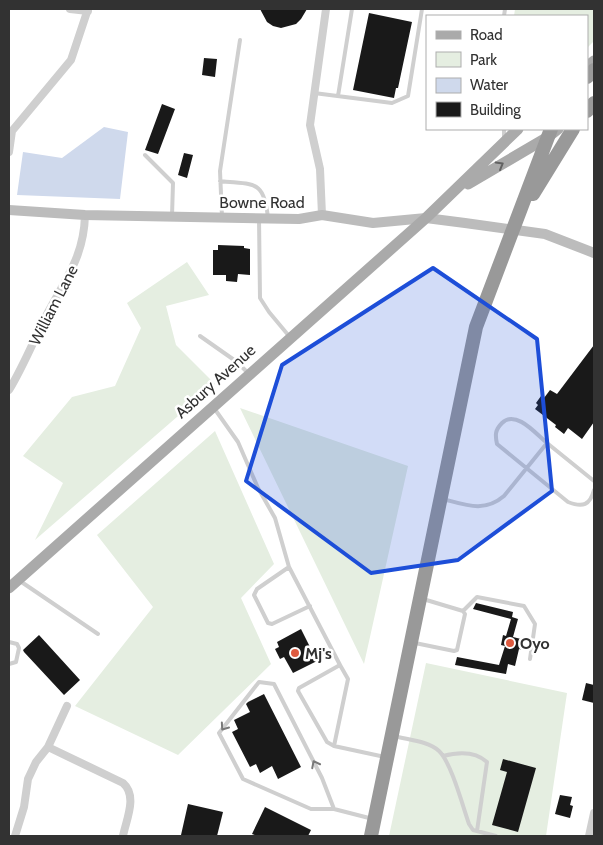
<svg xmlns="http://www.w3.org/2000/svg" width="603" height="845" font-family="Cabin,sans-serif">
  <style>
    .green { fill: #e5eee1 }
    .water { fill: #cfd9ec }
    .building { fill: #191919 }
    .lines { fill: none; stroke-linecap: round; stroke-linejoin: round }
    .lane { stroke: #cfcfcf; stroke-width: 4 }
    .street { stroke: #cfcfcf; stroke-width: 8 }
    .secondary { stroke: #bcbcbc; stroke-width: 10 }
    .primary { stroke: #aaa; stroke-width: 11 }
    .highway { stroke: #999; stroke-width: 14 }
    .oneway { stroke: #626262 }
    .oneway2 { stroke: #797979 }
    .marked { fill: #1d4ed8; fill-opacity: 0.2; stroke: #1d4ed8; stroke-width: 4; stroke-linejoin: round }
    .poi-dot { fill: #de5a3f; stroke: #fff; stroke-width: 2 }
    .labels { text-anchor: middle; stroke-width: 5; stroke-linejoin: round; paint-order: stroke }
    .street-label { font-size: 16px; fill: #323232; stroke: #fff }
    .poi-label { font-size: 16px; font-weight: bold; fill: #323232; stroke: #fff; text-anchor: start }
  </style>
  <rect width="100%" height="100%" fill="#fff"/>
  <path class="green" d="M515 9H594V41L587 48V16H514Z
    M187 262 209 295 166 306 176 345 215 384 35 540 63 483 23 456 72 397 115 386 141 328 127 303Z
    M240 408 408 466 364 664Z
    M215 431 274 564 241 598 271 664 178 755 75 706 153 607 97 535Z
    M426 663 567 693 546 836H389Z"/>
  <path class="water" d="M104 127 128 132 120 199 17 195 23 152 62 158Z"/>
  <path class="building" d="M260 9H307L301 19 296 24 281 28 273 26 267 22Z
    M369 13 412 22 398 88H396L394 98 353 90Z
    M204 58 217 59 215 77 202 75Z
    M162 104 175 109 158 154 145 150Z
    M184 153 193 155 187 178 178 175Z
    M218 245 244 246V248L250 249V275L238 274 237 282 226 281V275H213V250H218Z
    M594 345V422L582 439 568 428 564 434 555 427 556 425 535 409 538 405 536 403 541 396 544 398 550 390 557 394Z
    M476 603 513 612 512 617 518 619 513 637 525 640 522 650 519 649 515 666 508 664 506 674 455 665 457 657 499 665 505 646 501 645 503 635 506 636 511 619 473 609Z
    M301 629 317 661 293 673 284 657 280 659 275 649 279 647 277 642Z
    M39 635 80 680 64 695 24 652 23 650Z
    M586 683 594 685V703L582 700Z
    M264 694 301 767 278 779 272 766 260 773 256 764 250 767 232 732 238 729 234 720 250 712 246 704 248 702Z
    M503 759 536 768 518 832 492 825 507 772 500 770Z
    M560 795 572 797 570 805 573 806 570 818 555 814Z
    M188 804 223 812 217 836 181 835Z
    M265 807 311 830 308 836H257L252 834Z"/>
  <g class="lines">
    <path class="lane" d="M504 16 505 9
      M314 93 392 103 408 96 422 9
      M338 96 352 9
      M504 139V129
      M145 155 173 183 172 216
      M220 181C254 185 264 179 268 218
      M222 217 220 171 240 40
      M259 218 260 298 269 312 289 336
      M200 336 237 362 248 373
      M214 408 238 442 258 488 275 518 289 567 340 665
      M547 443C537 435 516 409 502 423 495 430 495 435 497 444L568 502C583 508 590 505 594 490
      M443 499C466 505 484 513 504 496L547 443 594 481
      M289 567 257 589 254 595 268 623 272 624 310 606
      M20 581 98 634
      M463 611 477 597 524 606 535 624 530 659
      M9 642 17 644 19 648 16 662 9 664
      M415 643 454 651 457 650 465 614 463 611 423 599
      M394 736C409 740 428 741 439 751 451 762 463 807 469 824L473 830 496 836
      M334 746 348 679 340 665 299 688 298 691 327 742 334 746 385 757
      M443 756C458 752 475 751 487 762L477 831
      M334 809 322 778 274 684 259 682 219 733 243 779 311 809H334L373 819"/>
    <path class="street" d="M70 9 88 11
      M9 152 12 131 71 60 88 9
      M322 215 320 169 310 125 326 9
      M9 390C23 367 33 342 45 318 64 281 84 258 85 215
      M48 747 123 783C138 796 126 820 123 836
      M15 836 24 807 28 779 36 762 48 747 67 706
      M589 836 594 813"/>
    <path class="secondary" d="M9 210 85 215 299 219 322 215 373 223 426 218 465 223 545 234 594 253"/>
    <path class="primary" d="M587 67 594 61
      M468 184 548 137 558 129
      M9 588 426 218 518 129"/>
    <path class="highway" d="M587 77 594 70
      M587 111 594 103
      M533 194 573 129
      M371 836 476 327 551 129"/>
  </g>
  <defs><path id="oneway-chevron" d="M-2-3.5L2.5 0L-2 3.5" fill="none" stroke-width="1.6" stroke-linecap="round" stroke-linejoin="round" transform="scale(1.25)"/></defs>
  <use class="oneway" href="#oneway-chevron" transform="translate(500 165) rotate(-30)"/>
  <g class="oneway2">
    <use href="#oneway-chevron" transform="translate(224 727) rotate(125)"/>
    <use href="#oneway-chevron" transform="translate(315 764) rotate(-117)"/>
  </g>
  <path class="marked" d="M433 268 537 339 552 491 458 560 371 573 246 481 282 365Z"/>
  <g class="poi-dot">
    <circle cx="510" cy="643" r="5"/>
    <circle cx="295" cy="653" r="5"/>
  </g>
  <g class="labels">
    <g class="street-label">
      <text x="262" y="208">Bowne Road</text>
      <text transform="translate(53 305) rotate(-63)" y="6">William Lane</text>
      <text transform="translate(215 381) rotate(-42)" y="6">Asbury Avenue</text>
    </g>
    <g class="poi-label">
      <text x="520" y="649">Oyo</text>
      <text x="305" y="659">Mj's</text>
    </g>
  </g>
  <rect width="603" height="845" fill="none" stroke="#323232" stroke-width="20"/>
  <rect x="426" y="15" width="162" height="115" fill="#ffffff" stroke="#adadad"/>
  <rect x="436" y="31" width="25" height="8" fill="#aaaaaa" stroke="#adadad"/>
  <text x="470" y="40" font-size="15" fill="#323232">Road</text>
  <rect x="436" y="52" width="25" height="15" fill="#e5eee1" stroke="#adadad"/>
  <text x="470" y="65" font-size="15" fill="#323232">Park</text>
  <rect x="436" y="78" width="25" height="15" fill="#cfd9ec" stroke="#adadad"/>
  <text x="470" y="90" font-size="15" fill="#323232">Water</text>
  <rect x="436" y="102" width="25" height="15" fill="#191919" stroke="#adadad"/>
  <text x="470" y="115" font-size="15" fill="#323232">Building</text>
</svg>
